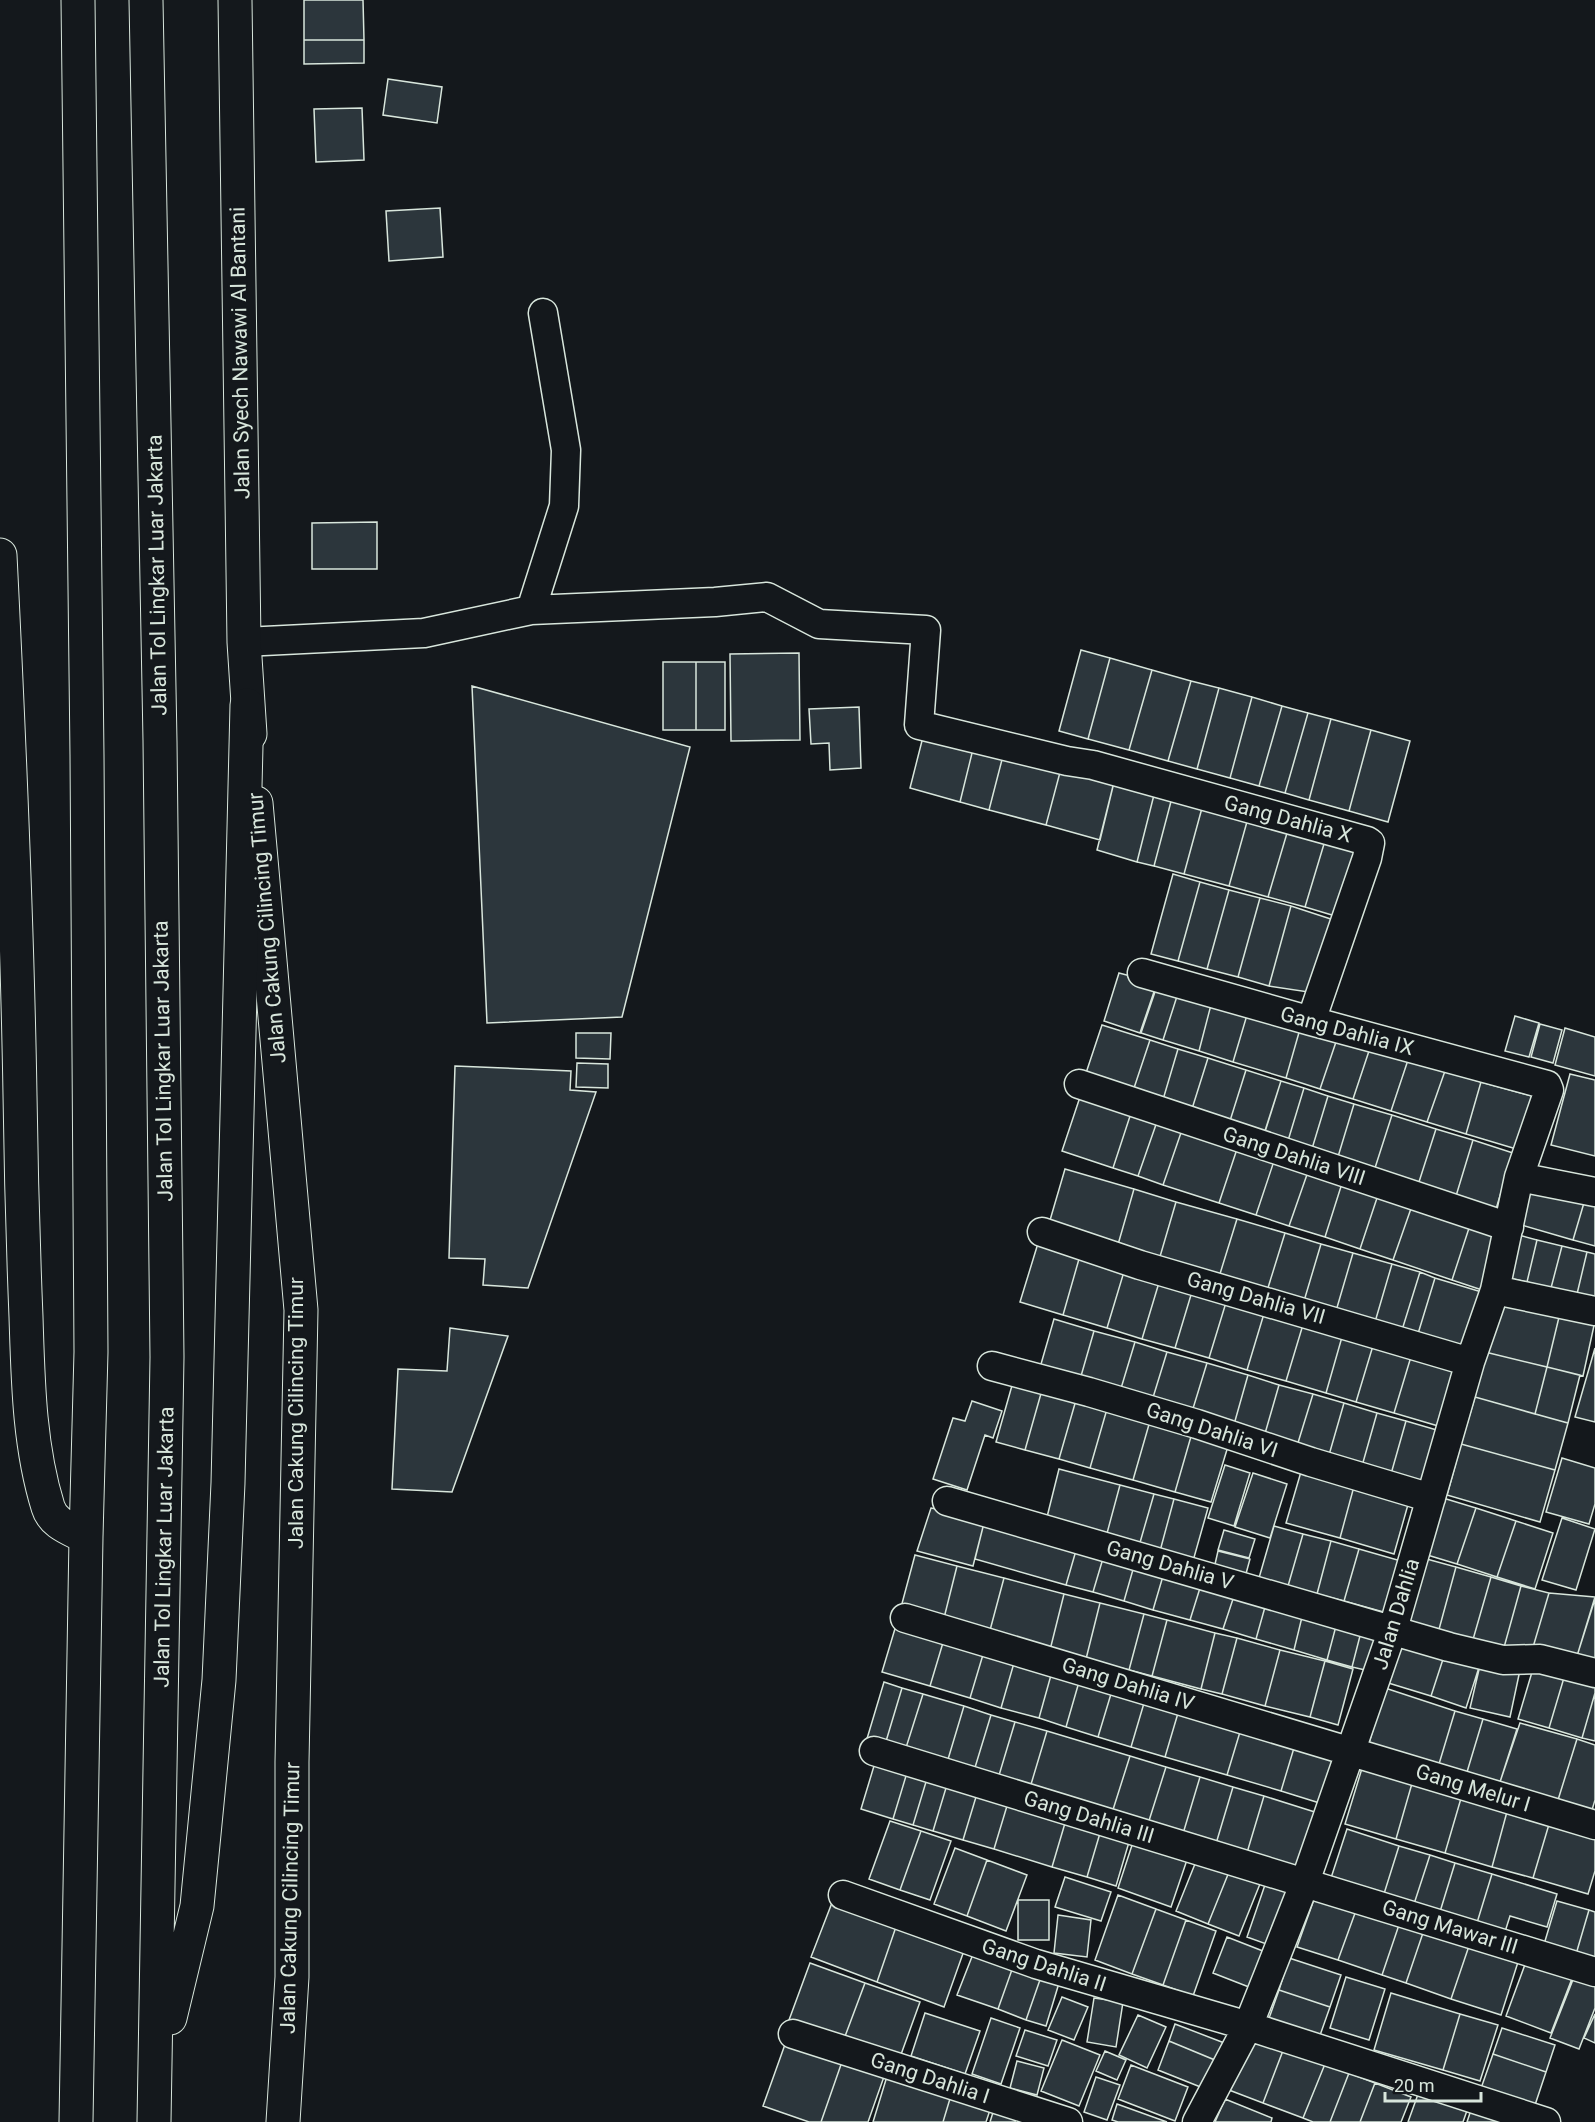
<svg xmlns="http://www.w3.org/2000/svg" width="1595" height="2122" font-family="Roboto,sans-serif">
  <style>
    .building { fill: #2c363c; stroke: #d8e6dc; stroke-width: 1.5 }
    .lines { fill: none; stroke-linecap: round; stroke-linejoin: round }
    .minor-casing { stroke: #d8e6dc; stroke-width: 31 }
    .trunk-casing { stroke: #d8e6dc; stroke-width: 35 }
    .motorway-casing { stroke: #d8e6dc; stroke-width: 35 }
    .minor { stroke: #14181c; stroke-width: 28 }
    .trunk { stroke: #14181c; stroke-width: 33 }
    .motorway { stroke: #14181c; stroke-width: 33 }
    .labels { text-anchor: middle; stroke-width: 4.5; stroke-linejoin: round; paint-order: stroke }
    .street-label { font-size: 21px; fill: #d8e6dc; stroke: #14181c }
  </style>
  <rect width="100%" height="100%" fill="#14181c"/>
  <path class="building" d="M304 0H363L364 40H304Z
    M304 40H364V63L304 64Z
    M388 79 442 87 437 123 383 115Z
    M362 108 364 160 316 162 314 109Z
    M440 208 443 257 389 261 386 211Z
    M377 522V569H312V523Z
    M1081 650 1110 658 1088 739 1059 731Z
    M799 653 800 740 731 741 730 654Z
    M1110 658 1152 670 1129 750 1088 739Z
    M663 662H696V730H663Z
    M696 662H725V730H696Z
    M1152 670 1191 681 1168 761 1129 750Z
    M1191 681 1219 688 1197 769 1168 761Z
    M472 686 690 747 622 1017 487 1023Z
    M1219 688 1252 697 1230 778 1197 769Z
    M1252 697 1282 706 1259 786 1230 778Z
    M1282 706 1308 713 1285 793 1259 786Z
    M859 707 861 768 830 770 829 743 811 744 809 709Z
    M1308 713 1331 719 1309 800 1285 793Z
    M1331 719 1371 730 1349 811 1309 800Z
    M925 729 975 741 960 802 910 788Z
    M1371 730 1410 741 1388 822 1349 811Z
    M975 741 1005 748 989 810 960 802Z
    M1005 748 1063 761 1046 825 989 810Z
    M1063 761 1116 774 1100 840 1046 825Z
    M1116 774 1157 783 1137 862 1097 850Z
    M1157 783 1174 790 1154 866 1137 862Z
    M1174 790 1205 797 1184 874 1154 866Z
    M1205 797 1250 811 1229 886 1184 874Z
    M1250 811 1290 823 1268 897 1229 886Z
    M1290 823 1327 834 1305 907 1268 897Z
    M1327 834 1364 844 1342 918 1305 907Z
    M1173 874 1200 882 1178 961 1151 954Z
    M1200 882 1229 890 1207 969 1178 961Z
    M1229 890 1260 898 1238 977 1207 969Z
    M1260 898 1291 906 1269 986 1238 977Z
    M1291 906 1343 923 1315 993 1269 986Z
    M1119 973 1157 983 1140 1033 1104 1021Z
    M1158 983 1179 990 1163 1040 1141 1033Z
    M1179 990 1212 1001 1199 1051 1163 1040Z
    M1212 1001 1247 1015 1233 1062 1199 1051Z
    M1247 1015 1300 1029 1286 1078 1233 1062Z
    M1515 1016 1539 1023 1529 1057 1505 1051Z
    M1540 1024 1562 1030 1553 1063 1531 1057Z
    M1102 1025 1150 1040 1132 1094 1084 1079Z
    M1565 1028 1595 1037V1076L1555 1065Z
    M1300 1029 1337 1039 1320 1089 1286 1078Z
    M576 1033H611L610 1059 576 1058Z
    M1337 1039 1370 1048 1353 1099 1320 1089Z
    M1150 1040 1178 1049 1162 1103 1132 1094Z
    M1370 1048 1408 1060 1391 1111 1353 1099Z
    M1178 1049 1208 1058 1191 1112 1162 1103Z
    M1208 1058 1246 1070 1229 1124 1191 1112Z
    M1408 1060 1445 1071 1427 1122 1391 1111Z
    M577 1063 608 1064V1088L576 1087Z
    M455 1066 571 1071 570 1090 596 1092 528 1288 483 1285 485 1259 449 1258Z
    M1246 1070 1281 1081 1264 1135 1229 1124Z
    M1445 1071 1481 1082 1466 1134 1427 1122Z
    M1570 1074 1595 1080V1156L1551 1145Z
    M1281 1081 1304 1088 1287 1144 1263 1137Z
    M1481 1082 1532 1096 1523 1151 1466 1134Z
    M1304 1088 1328 1096 1311 1152 1287 1144Z
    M1082 1091 1133 1107 1113 1168 1062 1151Z
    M1328 1096 1354 1104 1337 1160 1311 1152Z
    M1354 1104 1392 1115 1374 1171 1337 1160Z
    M1133 1107 1159 1116 1138 1176 1113 1168Z
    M1392 1115 1436 1129 1418 1185 1374 1171Z
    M1159 1116 1184 1124 1163 1185 1138 1176Z
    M1184 1124 1239 1143 1219 1203 1163 1185Z
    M1436 1129 1473 1140 1456 1196 1418 1185Z
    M1473 1140 1513 1153 1496 1209 1456 1196Z
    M1239 1143 1276 1155 1256 1215 1219 1203Z
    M1276 1155 1310 1166 1289 1226 1256 1215Z
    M1310 1166 1344 1177 1325 1237 1289 1226Z
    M1065 1169 1134 1189 1117 1248 1048 1227Z
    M1344 1177 1380 1189 1360 1249 1325 1237Z
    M1531 1183 1586 1196 1573 1240 1518 1224Z
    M1134 1189 1176 1202 1159 1260 1117 1248Z
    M1380 1189 1414 1200 1393 1260 1360 1249Z
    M1586 1196 1595 1198V1246L1573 1240Z
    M1414 1200 1472 1219 1452 1280 1393 1260Z
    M1176 1202 1237 1219 1219 1277 1159 1260Z
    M1237 1219 1285 1233 1267 1291 1219 1277Z
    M1472 1219 1505 1230 1485 1291 1452 1280Z
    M1285 1233 1321 1244 1304 1301 1267 1291Z
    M1515 1234 1537 1240 1527 1282 1504 1277Z
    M1039 1240 1081 1252 1063 1315 1020 1302Z
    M1537 1240 1562 1246 1551 1288 1527 1282Z
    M1321 1244 1353 1253 1336 1311 1304 1301Z
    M1562 1246 1587 1252 1577 1294 1551 1288Z
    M1081 1252 1126 1265 1107 1328 1063 1315Z
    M1587 1252 1595 1254V1299L1577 1294Z
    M1353 1253 1392 1264 1375 1322 1336 1311Z
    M1392 1264 1420 1272 1402 1330 1375 1322Z
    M1126 1265 1161 1276 1142 1339 1107 1328Z
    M1420 1272 1435 1278 1417 1337 1402 1330Z
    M1161 1276 1194 1285 1175 1348 1142 1339Z
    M1435 1278 1485 1293 1468 1352 1417 1337Z
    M1194 1285 1228 1296 1209 1358 1175 1348Z
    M1228 1296 1266 1307 1247 1370 1209 1358Z
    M1499 1298 1560 1313 1547 1367 1485 1352Z
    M1266 1307 1305 1318 1286 1381 1247 1370Z
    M1560 1313 1595 1321 1583 1376 1547 1367Z
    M1305 1318 1344 1330 1326 1393 1286 1381Z
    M1054 1319 1094 1331 1079 1383 1039 1371Z
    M450 1328 508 1336 452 1492 392 1489 398 1369 447 1371Z
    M1344 1330 1375 1339 1356 1402 1326 1393Z
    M1094 1331 1135 1342 1119 1395 1079 1383Z
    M1375 1339 1413 1350 1394 1413 1356 1402Z
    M1135 1342 1167 1352 1151 1404 1119 1395Z
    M1595 1348V1422L1575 1417Z
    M1413 1350 1464 1365 1445 1428 1394 1413Z
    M1167 1352 1207 1363 1191 1415 1151 1404Z
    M1485 1352 1547 1367 1535 1414 1475 1397Z
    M1207 1363 1248 1375 1233 1428 1191 1415Z
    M1547 1367 1580 1375 1568 1423 1535 1414Z
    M1248 1375 1279 1385 1264 1437 1233 1428Z
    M1013 1382 1042 1390 1025 1450 996 1442Z
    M1279 1385 1313 1394 1297 1446 1264 1437Z
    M1042 1390 1076 1400 1059 1459 1025 1450Z
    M1313 1394 1344 1403 1329 1455 1297 1446Z
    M1475 1397 1568 1423 1555 1470 1461 1444Z
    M1076 1400 1107 1409 1090 1468 1059 1459Z
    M972 1401 1002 1411 993 1438 985 1435 967 1490 933 1479 953 1418 965 1421Z
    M1344 1403 1377 1413 1362 1466 1329 1455Z
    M1107 1409 1150 1421 1133 1480 1090 1468Z
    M1377 1413 1406 1421 1391 1474 1362 1466Z
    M1150 1421 1192 1433 1175 1492 1133 1480Z
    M1406 1421 1447 1433 1431 1485 1391 1474Z
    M1192 1433 1229 1443 1211 1502 1175 1492Z
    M1461 1444 1555 1470 1540 1522 1447 1495Z
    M1562 1458 1595 1468V1504L1589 1524 1546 1512Z
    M1225 1465 1250 1473 1234 1526 1208 1518Z
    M1303 1465 1356 1479 1340 1538 1286 1523Z
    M1059 1469 1120 1485 1106 1537 1046 1521Z
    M1253 1473 1287 1484 1270 1538 1235 1527Z
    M1356 1479 1411 1494 1394 1554 1340 1538Z
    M1120 1485 1154 1494 1139 1546 1106 1537Z
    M1154 1494 1174 1499 1160 1551 1139 1546Z
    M1443 1498 1476 1508 1457 1564 1424 1554Z
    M1174 1499 1208 1508 1193 1561 1160 1551Z
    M931 1508 985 1519 973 1566 917 1551Z
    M1476 1508 1516 1521 1497 1577 1457 1564Z
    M1562 1518 1595 1529 1576 1590 1542 1580Z
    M985 1519 1077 1547 1066 1585 975 1559Z
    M1516 1521 1553 1533 1535 1589 1497 1577Z
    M1274 1526 1303 1534 1288 1586 1259 1578Z
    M1224 1530 1255 1539 1249 1558 1218 1550Z
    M1303 1534 1331 1541 1317 1594 1288 1586Z
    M1331 1541 1359 1549 1344 1601 1317 1594Z
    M1077 1547 1104 1555 1093 1592 1066 1585Z
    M1359 1549 1401 1561 1387 1613 1344 1601Z
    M1218 1551 1250 1559 1244 1581 1213 1573Z
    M915 1555 957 1566 943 1622 900 1611Z
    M1104 1555 1134 1566 1124 1601 1093 1592Z
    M1423 1558 1456 1567 1438 1633 1405 1623Z
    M957 1566 1004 1578 989 1634 943 1622Z
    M1134 1566 1163 1576 1153 1610 1124 1601Z
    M1456 1567 1491 1577 1472 1643 1438 1633Z
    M1163 1576 1200 1588 1190 1620 1153 1610Z
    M1491 1577 1521 1586 1503 1651 1472 1643Z
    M1004 1578 1064 1594 1050 1650 989 1634Z
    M1521 1586 1549 1593 1531 1654 1503 1651Z
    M1200 1588 1234 1596 1223 1629 1190 1620Z
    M1549 1593 1595 1597 1577 1656 1531 1654Z
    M1064 1594 1100 1603 1086 1659 1050 1650Z
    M1234 1596 1265 1607 1256 1639 1223 1629Z
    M1595 1599V1662L1577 1656Z
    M1100 1603 1144 1614 1129 1670 1086 1659Z
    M1265 1607 1302 1617 1294 1650 1256 1639Z
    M1144 1614 1167 1620 1152 1676 1129 1670Z
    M1302 1617 1336 1626 1327 1660 1294 1650Z
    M1167 1620 1215 1633 1201 1689 1152 1676Z
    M897 1622 945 1636 930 1686 882 1672Z
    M1336 1626 1361 1632 1352 1667 1327 1660Z
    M1361 1632 1383 1639 1374 1672 1352 1667Z
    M1215 1633 1237 1638 1222 1694 1201 1689Z
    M945 1636 985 1648 970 1698 930 1686Z
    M1400 1636 1446 1650 1431 1696 1385 1682Z
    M1237 1638 1280 1650 1265 1706 1222 1694Z
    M985 1648 1016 1656 1001 1708 970 1698Z
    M1280 1650 1325 1661 1310 1717 1265 1706Z
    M1446 1650 1481 1661 1466 1708 1431 1696Z
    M1016 1656 1053 1668 1039 1718 1001 1708Z
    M1325 1661 1353 1669 1338 1725 1310 1717Z
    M1481 1661 1520 1670 1510 1717 1470 1708Z
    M1535 1662 1566 1671 1549 1728 1518 1719Z
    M1053 1668 1081 1675 1066 1727 1039 1718Z
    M1566 1671 1595 1679V1693L1582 1738 1549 1728Z
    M1081 1675 1114 1684 1098 1737 1066 1727Z
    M884 1682 902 1688 884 1748 866 1742Z
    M1114 1684 1147 1693 1131 1747 1098 1737Z
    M902 1688 923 1694 904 1754 884 1748Z
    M1385 1688 1455 1711 1439 1764 1369 1743Z
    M1147 1693 1181 1703 1165 1757 1131 1747Z
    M1595 1693V1741L1582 1738Z
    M923 1694 964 1706 946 1766 904 1754Z
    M1181 1703 1243 1722 1227 1775 1165 1757Z
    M964 1706 991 1715 973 1774 946 1766Z
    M1455 1711 1483 1719 1467 1772 1439 1764Z
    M991 1715 1015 1722 997 1782 973 1774Z
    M1483 1719 1517 1729 1500 1782 1467 1772Z
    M1015 1722 1047 1731 1029 1791 997 1782Z
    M1243 1722 1297 1738 1281 1791 1227 1775Z
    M1520 1723 1577 1739 1558 1800 1500 1782Z
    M1047 1731 1130 1756 1111 1816 1029 1791Z
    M1297 1738 1342 1751 1326 1805 1281 1791Z
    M1577 1739 1595 1745V1800L1592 1810 1558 1800Z
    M877 1756 909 1766 893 1819 861 1809Z
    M1130 1756 1166 1767 1147 1827 1111 1816Z
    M1363 1765 1413 1780 1396 1839 1345 1824Z
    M909 1766 929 1772 913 1825 893 1819Z
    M1166 1767 1200 1777 1182 1837 1147 1827Z
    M929 1772 949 1778 933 1831 913 1825Z
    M1200 1777 1233 1787 1215 1847 1182 1837Z
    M949 1778 979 1787 963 1840 933 1831Z
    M1413 1780 1462 1795 1445 1853 1396 1839Z
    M979 1787 1010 1796 994 1849 963 1840Z
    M1233 1787 1264 1796 1246 1856 1215 1847Z
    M1462 1795 1508 1808 1492 1867 1445 1853Z
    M1010 1796 1068 1813 1052 1867 994 1849Z
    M1264 1796 1318 1813 1300 1872 1246 1856Z
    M1508 1808 1550 1821 1533 1878 1492 1867Z
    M1068 1813 1103 1823 1087 1877 1052 1867Z
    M890 1821 921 1831 900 1890 869 1879Z
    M1550 1821 1595 1834V1871L1588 1894 1533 1878Z
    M1103 1823 1132 1832 1116 1886 1087 1877Z
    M1347 1829 1399 1846 1383 1897 1330 1881Z
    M921 1831 951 1841 930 1900 900 1890Z
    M1135 1836 1189 1854 1171 1907 1118 1888Z
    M1399 1846 1430 1855 1413 1907 1383 1897Z
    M955 1848 987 1860 967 1916 934 1904Z
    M1199 1854 1231 1867 1208 1924 1176 1911Z
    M1430 1855 1455 1863 1439 1915 1413 1907Z
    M987 1860 1027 1875 1006 1931 967 1916Z
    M1455 1863 1492 1874 1476 1926 1439 1915Z
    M1231 1867 1262 1879 1239 1936 1208 1924Z
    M1492 1874 1557 1894 1547 1927 1510 1916 1504 1935 1476 1926Z
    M1065 1877 1111 1892 1101 1921 1055 1907Z
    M1267 1879 1294 1888 1272 1946 1247 1937Z
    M1317 1891 1358 1905 1338 1960 1297 1947Z
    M835 1895 898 1921 877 1982 811 1957Z
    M1118 1895 1156 1909 1132 1974 1095 1960Z
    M1018 1900H1049V1940H1018Z
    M1557 1901 1589 1910 1574 1961 1542 1951Z
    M1358 1905 1401 1919 1382 1975 1338 1960Z
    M1156 1909 1186 1920 1163 1985 1132 1974Z
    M1589 1910 1595 1912V1967L1574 1961Z
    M1058 1915 1091 1920 1087 1957 1054 1953Z
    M1401 1919 1425 1927 1406 1983 1382 1975Z
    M1186 1920 1216 1931 1193 1996 1163 1985Z
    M898 1921 966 1945 944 2007 877 1982Z
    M1425 1927 1470 1943 1451 1999 1406 1983Z
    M1227 1937 1268 1953 1254 1989 1213 1973Z
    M1470 1943 1519 1959 1501 2015 1451 1999Z
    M975 1949 1014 1964 998 2009 957 1995Z
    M1289 1958 1341 1975 1330 2007 1279 1990Z
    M1527 1959 1573 1976 1551 2033 1506 2016Z
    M810 1963 865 1983 844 2039 789 2020Z
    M1014 1964 1042 1974 1026 2020 998 2009Z
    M1576 1972 1595 1980V2008L1579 2049 1550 2038Z
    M1042 1974 1059 1983 1046 2026 1026 2020Z
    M1346 1977 1385 1989 1369 2040 1330 2028Z
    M865 1983 920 2002 899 2060 844 2039Z
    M1279 1990 1330 2007 1318 2041 1267 2024Z
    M1391 1993 1460 2014 1443 2070 1374 2050Z
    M1062 1997 1088 2007 1074 2040 1048 2030Z
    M1094 1998 1123 2002 1116 2047 1087 2042Z
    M925 2013 980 2031 965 2074 911 2056Z
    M1460 2014 1498 2025 1480 2081 1443 2070Z
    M1595 2014V2043L1584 2038Z
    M1138 2015 1166 2027 1147 2068 1119 2055Z
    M991 2018 1020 2028 1001 2084 972 2074Z
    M1175 2024 1227 2044 1222 2063 1169 2041Z
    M1502 2028 1555 2045 1546 2072 1493 2054Z
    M1025 2030 1057 2040 1048 2066 1016 2056Z
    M1250 2035 1284 2048 1263 2103 1229 2090Z
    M788 2036 844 2056 821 2122H809L763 2106Z
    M1062 2040 1100 2055 1079 2106 1041 2091Z
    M1169 2041 1222 2063 1208 2090 1158 2070Z
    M1284 2048 1325 2064 1303 2118 1263 2103Z
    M1105 2051 1126 2060 1117 2080 1096 2071Z
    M1493 2054 1546 2072 1533 2111 1479 2094Z
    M844 2056 886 2071 868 2122H821Z
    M1017 2061 1044 2068 1037 2095 1010 2088Z
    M1325 2064 1349 2073 1330 2122H1313L1303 2118Z
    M1131 2065 1188 2087 1175 2121 1118 2099Z
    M888 2073 952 2092 943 2122H873Z
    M1349 2073 1375 2083 1360 2122H1330Z
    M1096 2077 1120 2085 1107 2120 1084 2112Z
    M1375 2083 1411 2097 1401 2122H1360Z
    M1421 2086 1470 2102 1463 2122H1408Z
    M952 2092 992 2104 986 2122H943Z
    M1225 2099 1272 2118 1271 2122H1215Z
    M1117 2104 1167 2122H1118L1112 2120Z
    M1473 2104 1527 2122H1467Z
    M995 2106 1018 2113 1015 2122H990Z"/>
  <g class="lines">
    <defs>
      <path id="minor" d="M531 610 564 506 566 450 543 313
        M244 642 424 633 531 610 715 602 767 597 819 624 926 630 919 725 1067 761 1093 765 1367 841 1370 843 1367 858 1311 1021
        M1142 973 1311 1021 1547 1085 1549 1090 1519 1177 1495 1290 1470 1362 1393 1629 1305 1882 1268 1976 1248 2026 1197 2122
        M1079 1084 1509 1227
        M1519 1177 1595 1192
        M1042 1232 1140 1265 1470 1362
        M1495 1290 1595 1311
        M992 1366 1089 1392 1197 1424 1311 1462 1431 1498
        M947 1501 1449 1647 1503 1660 1540 1659 1595 1673
        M905 1618 1595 1825
        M874 1751 1595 1972
        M843 1895 1036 1964 1248 2026 1546 2122
        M793 2034 1068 2122"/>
      <path id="trunk" d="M235 0 244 642 250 734
        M256 803 301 1310 292 1762V1977L283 2122"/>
      <path id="motorway" d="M146 0 160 741 167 1357 154 2122
        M0 555C9 735 17 915 20 1095 21 1169 23 1243 26 1317 28 1380 29 1446 48 1507 53 1524 71 1529 86 1537
        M170 2018 197 1906 219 1680 228 1483 247 705
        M76 2122 86 1537 91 1352 87 755 78 0"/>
    </defs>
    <use href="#minor" class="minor-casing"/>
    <use href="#trunk" class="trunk-casing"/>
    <use href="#motorway" class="motorway-casing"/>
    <use href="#minor" class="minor"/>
    <use href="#trunk" class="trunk"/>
    <use href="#motorway" class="motorway"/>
  </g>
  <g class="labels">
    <g class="street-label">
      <text transform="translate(240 353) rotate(-91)" y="7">Jalan Syech Nawawi Al Bantani</text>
      <text transform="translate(157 575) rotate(-91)" y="7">Jalan Tol Lingkar Luar Jakarta</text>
      <text transform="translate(1288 819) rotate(15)" y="7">Gang Dahlia X</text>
      <text transform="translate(267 928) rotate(-95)" y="7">Jalan Cakung Cilincing Timur</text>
      <text transform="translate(1347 1031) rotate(15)" y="7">Gang Dahlia IX</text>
      <text transform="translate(163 1061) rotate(-91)" y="7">Jalan Tol Lingkar Luar Jakarta</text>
      <text transform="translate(1294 1156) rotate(18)" y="7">Gang Dahlia VIII</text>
      <text transform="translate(1256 1298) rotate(16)" y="7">Gang Dahlia VII</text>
      <text transform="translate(296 1413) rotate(-90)" y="7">Jalan Cakung Cilincing Timur</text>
      <text transform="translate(1212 1430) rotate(18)" y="7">Gang Dahlia VI</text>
      <text transform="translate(164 1547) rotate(-89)" y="7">Jalan Tol Lingkar Luar Jakarta</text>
      <text transform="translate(1170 1565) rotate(16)" y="7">Gang Dahlia V</text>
      <text transform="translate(1396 1614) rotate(-73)" y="7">Jalan Dahlia</text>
      <text transform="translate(1128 1684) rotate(17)" y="7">Gang Dahlia IV</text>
      <text transform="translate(1473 1788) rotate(17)" y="7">Gang Melur I</text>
      <text transform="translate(1089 1817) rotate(17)" y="7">Gang Dahlia III</text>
      <text transform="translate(290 1898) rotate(-89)" y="7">Jalan Cakung Cilincing Timur</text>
      <text transform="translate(1450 1927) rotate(17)" y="7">Gang Mawar III</text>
      <text transform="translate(1044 1965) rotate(18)" y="7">Gang Dahlia II</text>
      <text transform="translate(930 2078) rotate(18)" y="7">Gang Dahlia I</text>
    </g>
  </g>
  <path d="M1385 2092v9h96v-9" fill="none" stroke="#d8e6dc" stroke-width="3"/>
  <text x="1394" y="2092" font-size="18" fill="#d8e6dc" stroke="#14181c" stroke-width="4.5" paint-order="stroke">20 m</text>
</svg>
